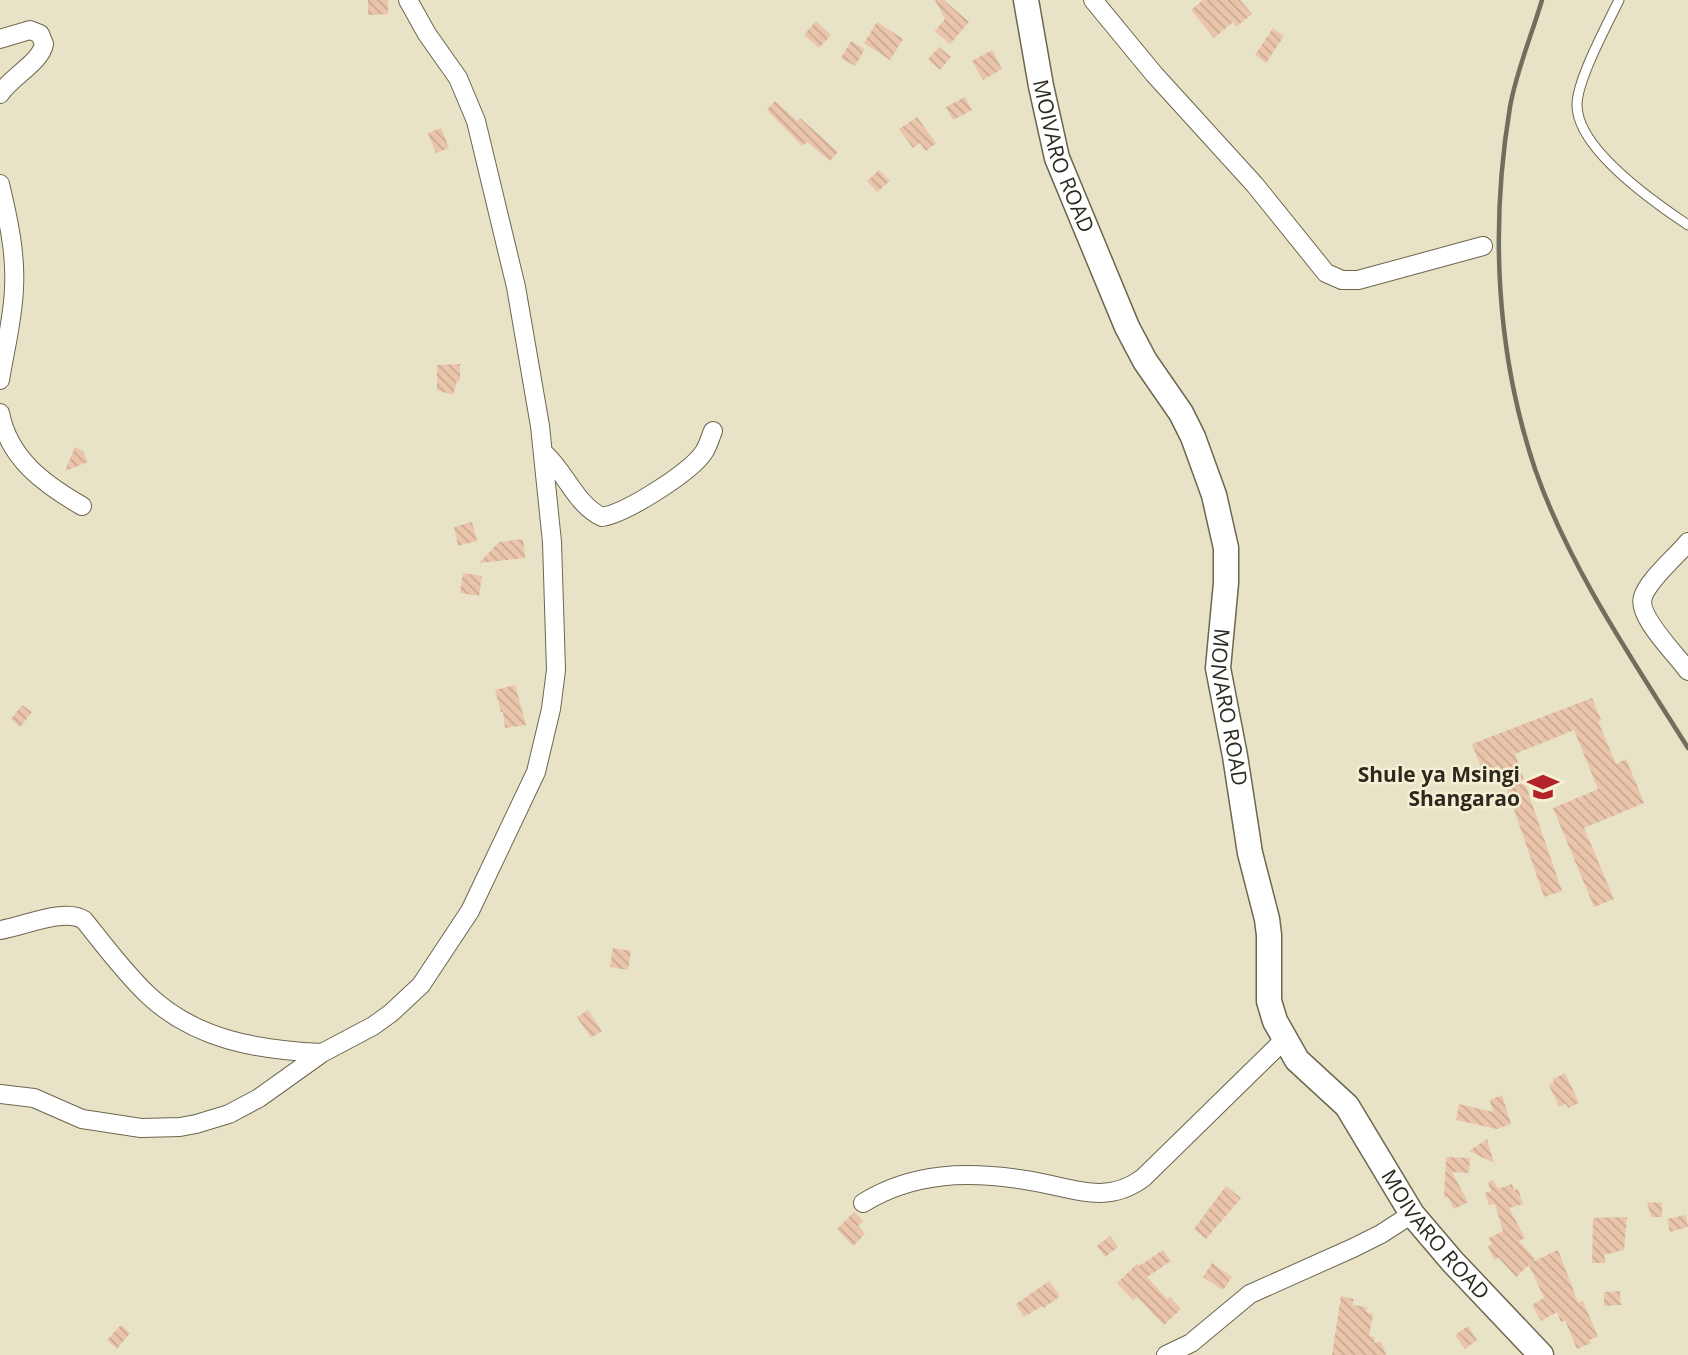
<svg xmlns="http://www.w3.org/2000/svg" width="1688" height="1355" font-family="'Open Sans',sans-serif">
  <style>
    .building { fill: url(#building-back-hatch) }
    .lines { fill: none; stroke-linecap: round; stroke-linejoin: round }
    .lane-casing { stroke: #6c674f; stroke-width: 11 }
    .street-casing { stroke: #6c674f; stroke-width: 20 }
    .secondary-casing { stroke: #6c674f; stroke-width: 27 }
    .lane { stroke: #fff; stroke-width: 9 }
    .street { stroke: #fff; stroke-width: 18 }
    .secondary { stroke: #fff; stroke-width: 24 }
    .rail { stroke: #726e5e; stroke-width: 4.5 }
    .labels { text-anchor: middle; stroke-width: 5; stroke-linejoin: round; paint-order: stroke }
    .street-label { font-size: 21px; fill: #2c291f; stroke: #f5efd3 }
    .poi-label { font-size: 21px; font-weight: bold; fill: #2c291f; stroke: #f5efd3; text-anchor: end }
  </style>
  <defs>
    <pattern id="building-back-hatch" width="6" height="6" patternUnits="userSpaceOnUse" patternTransform="scale(1.75)"><rect width="6" height="6" fill="#eac5ab"/><path d="M-1 5l2 2M0 0l6 6M5-1l2 2" fill="none" stroke="#c9a993"/></pattern>
  </defs>
  <rect width="100%" height="100%" fill="#e8e2c6"/>
  <path class="building" d="M368 0H388V14L368 15Z
    M935 0H944L969 22 950 44 935 31 945 19Z
    M1203 0H1240L1252 14 1236 27 1233 22 1214 38 1191 10Z
    M816 21 831 35 819 48 804 35Z
    M877 22 903 39 890 60 864 43Z
    M1273 28 1284 36 1266 63 1255 55Z
    M851 41 865 49 855 66 841 58Z
    M939 47 951 57 940 70 928 59Z
    M992 50 1002 69 983 80 972 61Z
    M965 97 972 110 953 120 946 107Z
    M775 101 797 121 800 118 838 152 830 161 807 142 802 146 767 110Z
    M917 117 936 143 926 151 920 143 913 148 899 129Z
    M441 128 449 148 436 153 428 133Z
    M879 170 890 181 877 192 867 181Z
    M460 364V381H457L453 395 437 390V365Z
    M75 447 83 451 88 462 65 471Z
    M472 522 477 541 458 546 454 527Z
    M523 539 525 558 479 563 499 542Z
    M463 573 482 576 479 596 460 593Z
    M515 685 526 725 505 728 503 712H501L495 690Z
    M1592 698 1601 720 1598 721 1616 764 1626 759 1644 803 1584 828 1614 899 1594 907 1553 808 1598 789 1574 730 1515 754 1562 891 1544 897 1499 766 1483 772 1472 744Z
    M22 705 32 712 20 727 11 719Z
    M613 948 631 951 628 970 610 967Z
    M588 1010 602 1031 591 1038 577 1017Z
    M1565 1073 1579 1103 1568 1108 1566 1104 1559 1107 1549 1085 1554 1082 1553 1079Z
    M1502 1095 1511 1124 1497 1129 1456 1120 1459 1104 1493 1112 1490 1100Z
    M1487 1139 1494 1163 1469 1151Z
    M1446 1157 1470 1158 1469 1173 1452 1172 1468 1202 1454 1209 1448 1197 1444 1198Z
    M1493 1180 1498 1189 1512 1184 1514 1190 1518 1189 1523 1204 1509 1208 1525 1238 1519 1241 1535 1259 1532 1262 1558 1250 1578 1302 1583 1301 1598 1337 1589 1340 1591 1343 1577 1349 1565 1320 1561 1322 1557 1312 1541 1321 1532 1305 1544 1298 1529 1265 1516 1277 1499 1258 1494 1260 1488 1246 1492 1244 1489 1238 1503 1231 1495 1204 1489 1205 1485 1193 1491 1191 1488 1182Z
    M1226 1186 1241 1198 1206 1239 1194 1229Z
    M1647 1202 1662 1203V1217H1651Z
    M854 1212 863 1221 858 1226 865 1234 853 1246 837 1229Z
    M1686 1215 1688 1227 1670 1232 1667 1219Z
    M1627 1217 1624 1250 1604 1255 1606 1263H1592L1593 1218Z
    M1110 1236 1118 1247 1105 1257 1097 1246Z
    M1163 1250 1171 1261 1147 1277 1167 1299 1170 1297 1181 1309 1164 1325 1137 1297 1133 1300 1117 1283 1137 1264 1139 1266Z
    M1212 1263 1232 1277 1223 1290 1203 1277Z
    M1049 1281 1060 1296 1044 1308 1042 1306 1024 1317 1016 1304Z
    M1620 1291 1621 1305 1604 1306V1292Z
    M1341 1296 1354 1299 1352 1305 1367 1307 1366 1312 1373 1314 1369 1336 1375 1337 1374 1343 1381 1341 1386 1355H1332Z
    M121 1325 130 1333 117 1349 107 1340Z
    M1468 1326 1477 1340 1465 1349 1455 1335Z"/>
  <g class="lines">
    <defs>
      <path id="lane" d="M1619 0C1607 25 1577 80 1577 105 1577 149 1655 203 1688 225"/>
      <path id="street" d="M1093 0 1154 74 1255 185 1326 273 1342 280H1358L1483 246
        M0 39 30 30 40 34 44 44C41 62 11 77 0 94
        M0 184C8 218 16 253 14 288 13 319 5 349 0 380
        M0 413C9 459 44 484 82 506
        M543 452C566 472 575 504 602 517 626 513 690 473 704 452 708 446 710 438 713 431
        M1688 542C1676 557 1648 580 1643 597 1636 616 1677 655 1688 671
        M0 930C22 927 65 907 84 920 104 945 124 972 147 994 195 1040 258 1050 322 1053
        M0 1094 34 1098 82 1119 141 1128 180 1127 196 1124 229 1114 259 1098 322 1053 373 1026 391 1013 421 985 470 911 536 772 551 709 556 670 552 542 540 426 516 287 476 121 458 78 427 34 408 0
        M863 1203C913 1172 968 1171 1025 1180 1069 1186 1104 1207 1143 1178L1284 1040
        M1166 1355 1191 1343 1250 1294 1353 1248 1381 1234 1412 1214"/>
      <g id="secondary">
        <path id="s1" d="M1026 0 1041 86 1057 158 1127 327 1145 361 1181 413 1193 437 1214 495 1226 548V583L1218 668 1235 756 1250 853 1267 919 1269 935V1001L1275 1021 1297 1060 1347 1106 1412 1214 1452 1261 1541 1355"/>
      </g>
    </defs>
    <use href="#lane" class="lane-casing"/>
    <use href="#street" class="street-casing"/>
    <use href="#secondary" class="secondary-casing"/>
    <use href="#lane" class="lane"/>
    <use href="#street" class="street"/>
    <use href="#secondary" class="secondary"/>
    <path class="rail" d="M1542 0C1532 34 1516 72 1510 107 1490 227 1496 353 1535 469 1569 567 1633 660 1688 748"/>
  </g>
  <defs>
    <symbol id="school-bare" viewBox="-9 -9 18 18"><path d="M0-5L7-2L0 1L-7-2ZM-4 1L0 2.5L4 1V4Q0 6-4 4Z" fill="#b32229" stroke="#f5efd3" stroke-width="2.5" paint-order="stroke"/></symbol>
  </defs>
  <g fill-rule="evenodd">
    <use href="#school-bare" x="1521" y="765" width="44" height="44"/>
  </g>
  <g class="labels">
    <g class="street-label">
      <text dy="7" stroke="none"><textPath href="#s1" startOffset="161">MOIVARO ROAD</textPath></text>
      <text dy="7" stroke="none"><textPath href="#s1" startOffset="749">MOIVARO ROAD</textPath></text>
      <text dy="7" stroke="none"><textPath href="#s1" startOffset="1337">MOIVARO ROAD</textPath></text>
    </g>
    <g class="poi-label">
      <text x="1520" y="782">Shule ya Msingi<tspan x="1520" dy="24">Shangarao</tspan></text>
    </g>
  </g>
</svg>
